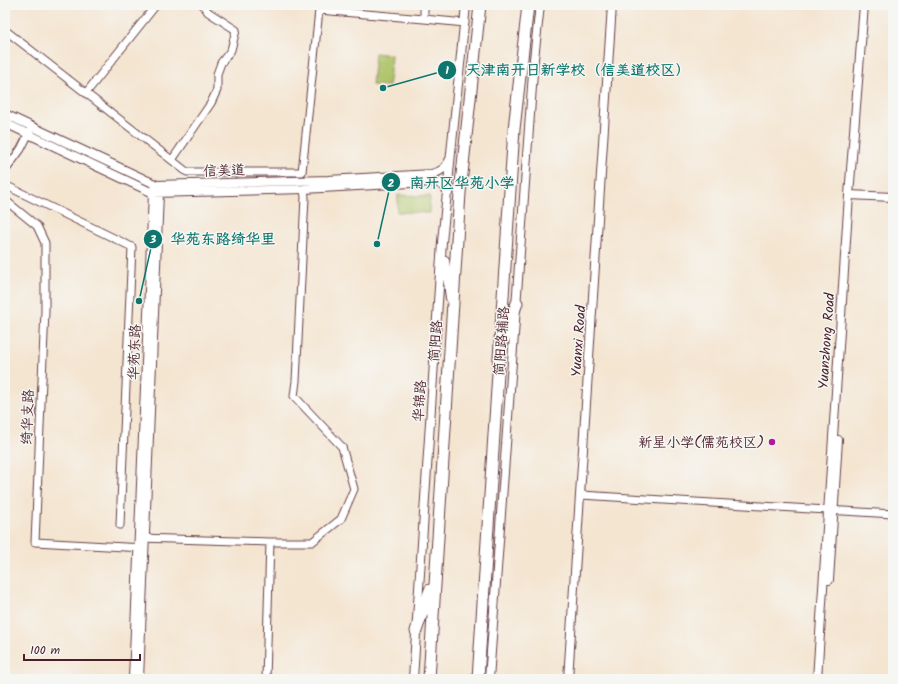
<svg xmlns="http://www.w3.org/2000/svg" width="898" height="684" font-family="Kalam,'LXGW WenKai TC',sans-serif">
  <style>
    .green { fill: #adc368; stroke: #7c714a }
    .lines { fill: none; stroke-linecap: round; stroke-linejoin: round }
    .minor-casing { stroke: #643d44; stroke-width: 9 }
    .tertiary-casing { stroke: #643d44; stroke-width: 10 }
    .trunk-casing { stroke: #643d44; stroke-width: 13 }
    .minor { stroke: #fff; stroke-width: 7 }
    .tertiary { stroke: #fff; stroke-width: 8 }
    .trunk { stroke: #fff; stroke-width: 11 }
    .poi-dot { fill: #b5179e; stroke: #f6f6f2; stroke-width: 1.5 }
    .labels { text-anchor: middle; stroke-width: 3; stroke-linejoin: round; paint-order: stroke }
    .street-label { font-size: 14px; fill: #4a1f2b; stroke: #f6f6f2 }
    .poi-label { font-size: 14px; fill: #4a1f2b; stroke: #f6f6f2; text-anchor: end }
    .leader { fill: none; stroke: #0f766e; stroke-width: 1.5 }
    .callout-dot { fill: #0f766e; stroke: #f6f6f2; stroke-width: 1.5 }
    .mark-label { font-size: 12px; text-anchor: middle; font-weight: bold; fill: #fff }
    .callout-label { font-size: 15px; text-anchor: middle; font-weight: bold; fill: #0f766e; stroke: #f6f6f2; stroke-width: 3; stroke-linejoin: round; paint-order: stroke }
  </style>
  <rect width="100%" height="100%" fill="#f6f6f2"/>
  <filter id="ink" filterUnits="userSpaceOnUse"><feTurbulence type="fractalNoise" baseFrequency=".025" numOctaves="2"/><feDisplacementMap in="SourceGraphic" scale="8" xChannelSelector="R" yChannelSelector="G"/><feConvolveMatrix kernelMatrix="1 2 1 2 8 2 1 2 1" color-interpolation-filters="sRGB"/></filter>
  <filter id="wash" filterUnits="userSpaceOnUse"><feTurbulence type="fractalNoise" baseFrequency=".012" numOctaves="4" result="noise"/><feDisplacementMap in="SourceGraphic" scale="16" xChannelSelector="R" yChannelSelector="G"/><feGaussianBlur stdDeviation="0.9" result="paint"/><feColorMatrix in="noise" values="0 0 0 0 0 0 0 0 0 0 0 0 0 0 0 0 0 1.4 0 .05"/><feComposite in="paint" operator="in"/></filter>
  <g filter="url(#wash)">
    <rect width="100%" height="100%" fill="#f4e5d1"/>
    <path class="green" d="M375 53 391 55 389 86 372 85Z
      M398 195 430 196 429 213 397 212Z"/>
  </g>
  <g filter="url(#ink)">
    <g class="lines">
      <defs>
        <path id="minor" d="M424 19 465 23
          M5 30 187 172H302L319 10 424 19V5
          M86 93 156 5
          M172 160 211 103 217 90V74L221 63 231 50 236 30 208 12 203 5
          M5 171 21 149 32 127
          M5 185 132 247 120 525
          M5 200 37 226 45 243V311L35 542 143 548
          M581 495 893 514
          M140 538 270 542H312L341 519 354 489 342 447 294 396 296 381 305 197 304 189
          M266 679 270 542"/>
        <path id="tertiary" d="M5 114 157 185 328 180 432 174C441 172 446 168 450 159
          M5 123 153 193 304 189 428 182C437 182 444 183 448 193
          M849 195 893 197
          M445 260 450 298
          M829 580 838 440
          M133 679 153 193 157 185
          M139 679 159 193 157 185
          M413 679 442 242 466 5
          M489 679 534 59 540 5
          M568 679 612 5
          M817 679 849 195 864 5"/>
        <path id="trunk" d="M504 339 517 303
          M416 631 430 590
          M429 679 460 193 480 5
          M478 679 514 129 528 5"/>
      </defs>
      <use href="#minor" class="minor-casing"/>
      <use href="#tertiary" class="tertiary-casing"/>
      <use href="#trunk" class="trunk-casing"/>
      <use href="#minor" class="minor"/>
      <use href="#tertiary" class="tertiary"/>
      <use href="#trunk" class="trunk"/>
    </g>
  </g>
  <circle class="poi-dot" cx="772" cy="442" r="4"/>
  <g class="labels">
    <g class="street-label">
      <text transform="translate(224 170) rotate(-2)" y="5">信美道</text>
      <text transform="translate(435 341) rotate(-86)" y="5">简阳路</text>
      <text transform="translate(501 341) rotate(-86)" y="5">简阳路辅路</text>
      <text transform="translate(578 341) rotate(-86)" y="5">Yuanxi Road</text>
      <text transform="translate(826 341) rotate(-86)" y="5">Yuanzhong Road</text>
      <text transform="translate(134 352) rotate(-88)" y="5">华苑东路</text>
      <text transform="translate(419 401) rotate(-86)" y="5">华锦路</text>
      <text transform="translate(27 417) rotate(-88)" y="5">绮华支路</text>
    </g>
    <g class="poi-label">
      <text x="764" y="447">新星小学(儒苑校区)</text>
    </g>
  </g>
  <path class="leader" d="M383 88L447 70M377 244L391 182M139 301L153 239"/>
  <g class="callout-dot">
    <circle cx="383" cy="88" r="4"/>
    <circle cx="377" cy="244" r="4"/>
    <circle cx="139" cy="301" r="4"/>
    <circle cx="447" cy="70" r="10"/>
    <circle cx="391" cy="182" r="10"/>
    <circle cx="153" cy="239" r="10"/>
  </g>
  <g class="mark-label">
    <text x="447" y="74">1</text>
    <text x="391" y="187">2</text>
    <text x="153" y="243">3</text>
  </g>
  <g class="callout-label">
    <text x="578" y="75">天津南开日新学校（信美道校区）</text>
    <text x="462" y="188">南开区华苑小学</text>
    <text x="223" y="244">华苑东路绮华里</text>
  </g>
  <rect width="898" height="684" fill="none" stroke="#f6f6f2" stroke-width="20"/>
  <path d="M24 654v6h116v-6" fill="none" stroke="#4a1f2b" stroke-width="2"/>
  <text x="30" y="654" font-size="12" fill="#4a1f2b" stroke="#f6f6f2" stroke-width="3" paint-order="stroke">100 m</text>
</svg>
